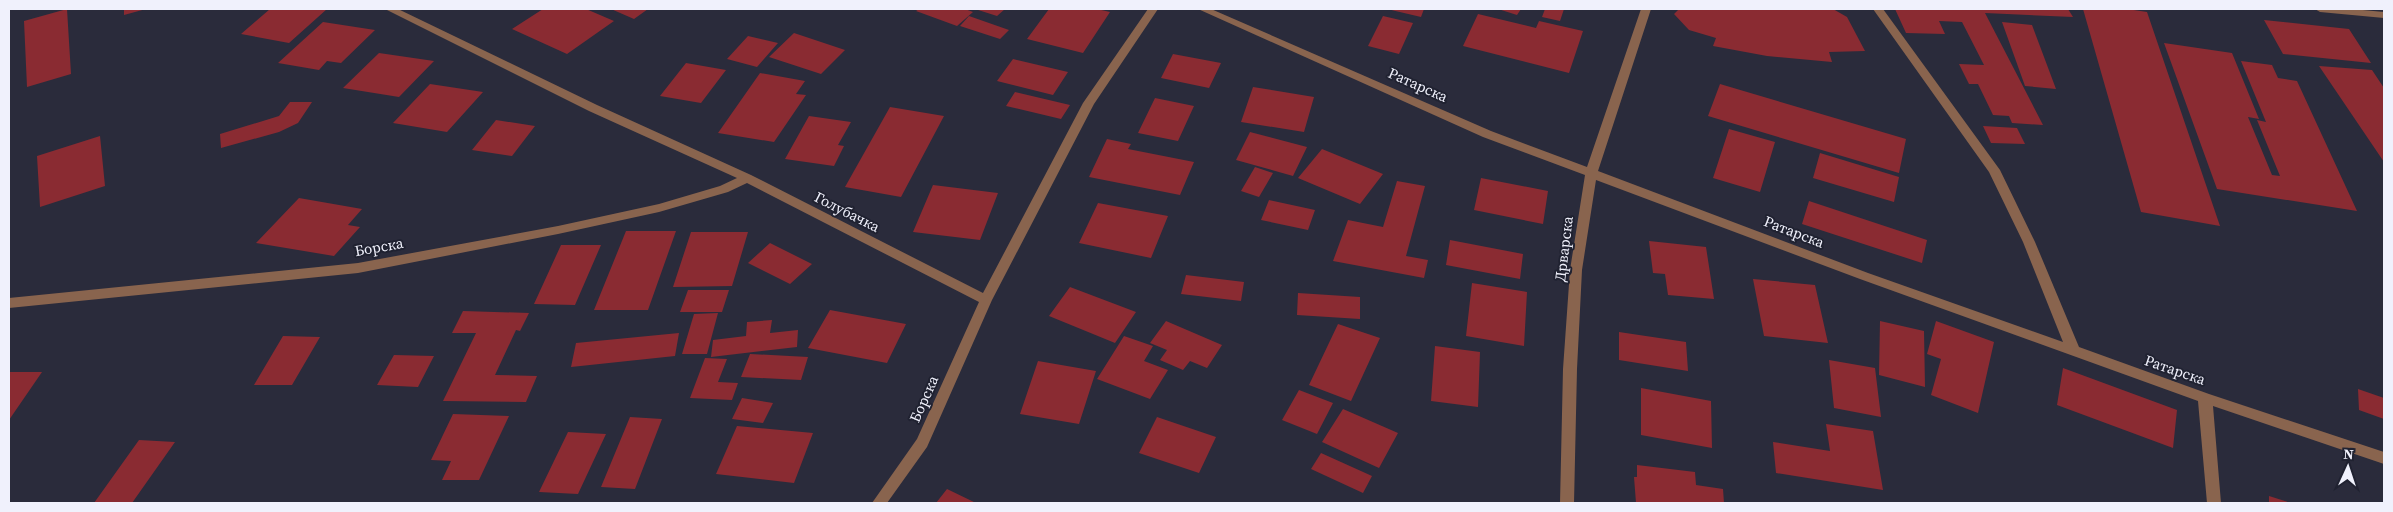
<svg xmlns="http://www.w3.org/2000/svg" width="2393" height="512" font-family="'Source Serif 4',serif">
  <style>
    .building { fill: #8a2b32 }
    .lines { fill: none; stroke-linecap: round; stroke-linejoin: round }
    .minor { fill: #89644e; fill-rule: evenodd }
    .labels { text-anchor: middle; stroke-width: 4; stroke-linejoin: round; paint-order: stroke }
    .street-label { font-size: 15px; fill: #f0f1fc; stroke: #202231 }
  </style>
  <rect width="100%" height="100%" fill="#2a2b3b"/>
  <path class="building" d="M67 9 71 74 27 87 24 21Z
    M124 9H146L124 15Z
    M270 9H327L289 43 241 34Z
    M543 9H586L614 21 567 54 512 29Z
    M611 9H648L634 19Z
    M919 9H965L973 12 957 26 916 11Z
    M975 9H1005L997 16Z
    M1049 9H1097L1110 12 1083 53 1027 39Z
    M1387 9H1424L1421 17Z
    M1498 9H1521L1517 15Z
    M1545 9H1564L1560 21 1542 17Z
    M1679 9H1833L1847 17 1865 51 1829 52 1832 62 1767 56 1713 46 1716 38 1689 30 1674 14Z
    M1895 9H2068L2073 17 1985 13 2043 125 2012 123 2009 116 1993 115 1978 84H1969L1959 64 1984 65 1962 22 1939 21 1945 34 1906 33Z
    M2083 9H2127L2147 12 2220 226 2141 212Z
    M1478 14 1536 28 1539 21 1583 31 1569 73 1463 46Z
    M969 16 1009 30 1000 39 960 26Z
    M1383 16 1413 23 1399 54 1368 46Z
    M2264 20 2349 29 2371 63 2283 54Z
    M323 22 375 30 341 63 327 61 319 70 278 63Z
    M2002 22 2032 25 2056 89 2025 86Z
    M794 33 845 50 821 74 769 57Z
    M748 36 778 43 757 67 727 59Z
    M2164 43 2232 53 2259 119 2248 117 2272 175 2280 176 2257 120 2266 122 2241 61 2272 65 2278 78 2297 81 2357 211 2217 189Z
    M379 53 434 61 399 97 343 88Z
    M1173 54 1221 63 1209 88 1161 78Z
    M1013 59 1068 72 1053 95 997 81Z
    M686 63 726 70 701 103 660 96Z
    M2319 66 2372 70 2384 88V162Z
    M760 73 805 81 796 94 806 95 774 142 718 133Z
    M430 84 483 92 447 132 393 123Z
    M1720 84 1906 139 1899 173 1708 116Z
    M1253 87 1314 97 1304 132 1241 122Z
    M1015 92 1070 105 1061 119 1006 106Z
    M1155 98 1194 106 1178 141 1138 133Z
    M290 102H312L298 123 279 132 221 148 220 134 279 116Z
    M890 107 944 116 901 197 845 187Z
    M809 116 851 122 838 145 844 146 834 166 785 159Z
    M496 120 535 126 512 156 472 150Z
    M1983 126 2017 128 2025 144 1991 143Z
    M1729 129 1775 142 1760 192 1713 178Z
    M1250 132 1307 147 1293 176 1236 160Z
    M100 136 105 186 40 207 37 156Z
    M1107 139 1131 144 1128 149 1194 162 1180 195 1089 177Z
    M1322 149 1383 174 1360 204 1298 178Z
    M1820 153 1899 177 1894 202 1813 178Z
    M1255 167 1273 173 1259 197 1241 191Z
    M1481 178 1548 191 1543 224 1474 210Z
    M1397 181 1425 186 1406 256 1428 260 1424 278 1333 261 1348 220 1383 227Z
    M933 185 998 193 980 240 913 232Z
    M299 198 362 209 348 225 360 227 334 256 256 243Z
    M1269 200 1315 210 1308 230 1261 220Z
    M1809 201 1927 240 1922 263 1802 224Z
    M1098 203 1168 216 1151 258 1079 243Z
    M626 231H676L648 310H594Z
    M691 232H748L732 286 673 287Z
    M1450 240 1523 254 1520 279 1446 265Z
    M1649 241 1706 247 1714 299 1668 295 1665 274 1653 273Z
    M770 243 812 264 790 284 748 263Z
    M561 245H601L575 305 534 304Z
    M1186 275 1244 282 1241 301 1181 294Z
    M1753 279 1815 285 1828 343 1764 336Z
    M1472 283 1527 292 1524 346 1466 336Z
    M1070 287 1136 312 1115 343 1049 316Z
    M688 290H729L722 312H680Z
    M1298 293 1360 297V319L1297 315Z
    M830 310 906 324 887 363 808 348Z
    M463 311 529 313 520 331 516 330 495 375 537 376 526 402 443 401 476 333H452Z
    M718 313 707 354H682L694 314Z
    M772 320 770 333 798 330 797 347 711 357 713 340 746 336 747 322Z
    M1166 321 1222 345 1207 368 1190 361 1183 370 1160 360 1167 350 1150 343Z
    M1880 321 1924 331 1925 387 1879 375Z
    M1936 321 1994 342 1978 413 1931 395 1941 359 1927 354Z
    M1338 324 1380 338 1351 401 1309 385Z
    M1619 332 1686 342 1688 371 1619 360Z
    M679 333 675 356 571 367 576 343Z
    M283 336 320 337 292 385H254Z
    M1124 336 1153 346 1144 361 1168 370 1150 399 1097 379Z
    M1435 346 1480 352 1478 407 1431 401Z
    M750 354 808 357 801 380 741 377Z
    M394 355 434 356 418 387 377 385Z
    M705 358 727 359 718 382 738 383 732 400 690 398Z
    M1829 360 1875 368 1881 417 1834 408Z
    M1038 361 1096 371 1079 424 1020 414Z
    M2063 368 2177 410 2173 448 2057 405Z
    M9 372H42L9 420Z
    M1641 388 1711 401 1712 448 1641 435Z
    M2358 389 2384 398V419L2359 410Z
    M1299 390 1333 403 1317 434 1282 420Z
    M742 398 773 403 763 423 732 419Z
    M1343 409 1398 433 1379 468 1322 442Z
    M453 414 509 416 479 480H442L451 461 431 460Z
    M630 417 662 419 635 489 601 487Z
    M1157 417 1216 437 1199 473 1139 453Z
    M1826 424 1873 431 1883 490 1776 473 1773 442 1830 451Z
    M737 426 813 433 794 483 716 474Z
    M568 432 606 434 578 494 539 492Z
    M139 440 175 442 132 503H94Z
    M1321 453 1372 476 1363 493 1311 469Z
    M1637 465 1695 472 1696 485 1723 489 1724 503H1636L1634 477H1637Z
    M947 489 976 503H936Z
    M2269 496 2291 503H2269Z"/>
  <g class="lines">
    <path class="minor" d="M385 9H398L597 105 751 175 983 293 1083 103 1148 9H1158L1094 104 992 300 927 447 887 503H872L917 439 979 302 747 183 728 192 659 212 558 234 358 273 9 308V298L358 263 558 226 659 204 720 186 737 178 589 111Z
      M1198 9H1211L1491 131 1587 167 1641 9H1651L1598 171 1868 273 2063 342 2023 242 1989 172 1873 9H1883L2000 170 2035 242 2079 347 2209 394 2384 452V464L2213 406 2221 503H2207L2198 401 1860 279 1596 180 1582 270 1577 369 1574 503H1560L1563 369 1570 270 1585 175 1483 137Z
      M2315 9H2352L2384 12V18L2320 12Z"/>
  </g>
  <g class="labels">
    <g class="street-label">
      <text transform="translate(1418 85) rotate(24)" y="5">Ратарска</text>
      <text transform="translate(847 212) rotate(27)" y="5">Голубачка</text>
      <text transform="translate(1794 232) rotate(21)" y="5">Ратарска</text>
      <text transform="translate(379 247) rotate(-10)" y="5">Борска</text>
      <text transform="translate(1564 249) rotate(-83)" y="5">Дрварска</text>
      <text transform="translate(2175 370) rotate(19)" y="5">Ратарска</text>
      <text transform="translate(924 399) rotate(-66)" y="5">Борска</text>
    </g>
  </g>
  <rect width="2393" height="512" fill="none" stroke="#f0f1fc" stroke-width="20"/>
  <g transform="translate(2348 467) rotate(3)" stroke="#202231" stroke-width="4" paint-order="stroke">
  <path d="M0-4L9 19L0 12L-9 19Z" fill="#f0f1fc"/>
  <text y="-8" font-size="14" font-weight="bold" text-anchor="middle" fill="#f0f1fc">N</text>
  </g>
</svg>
